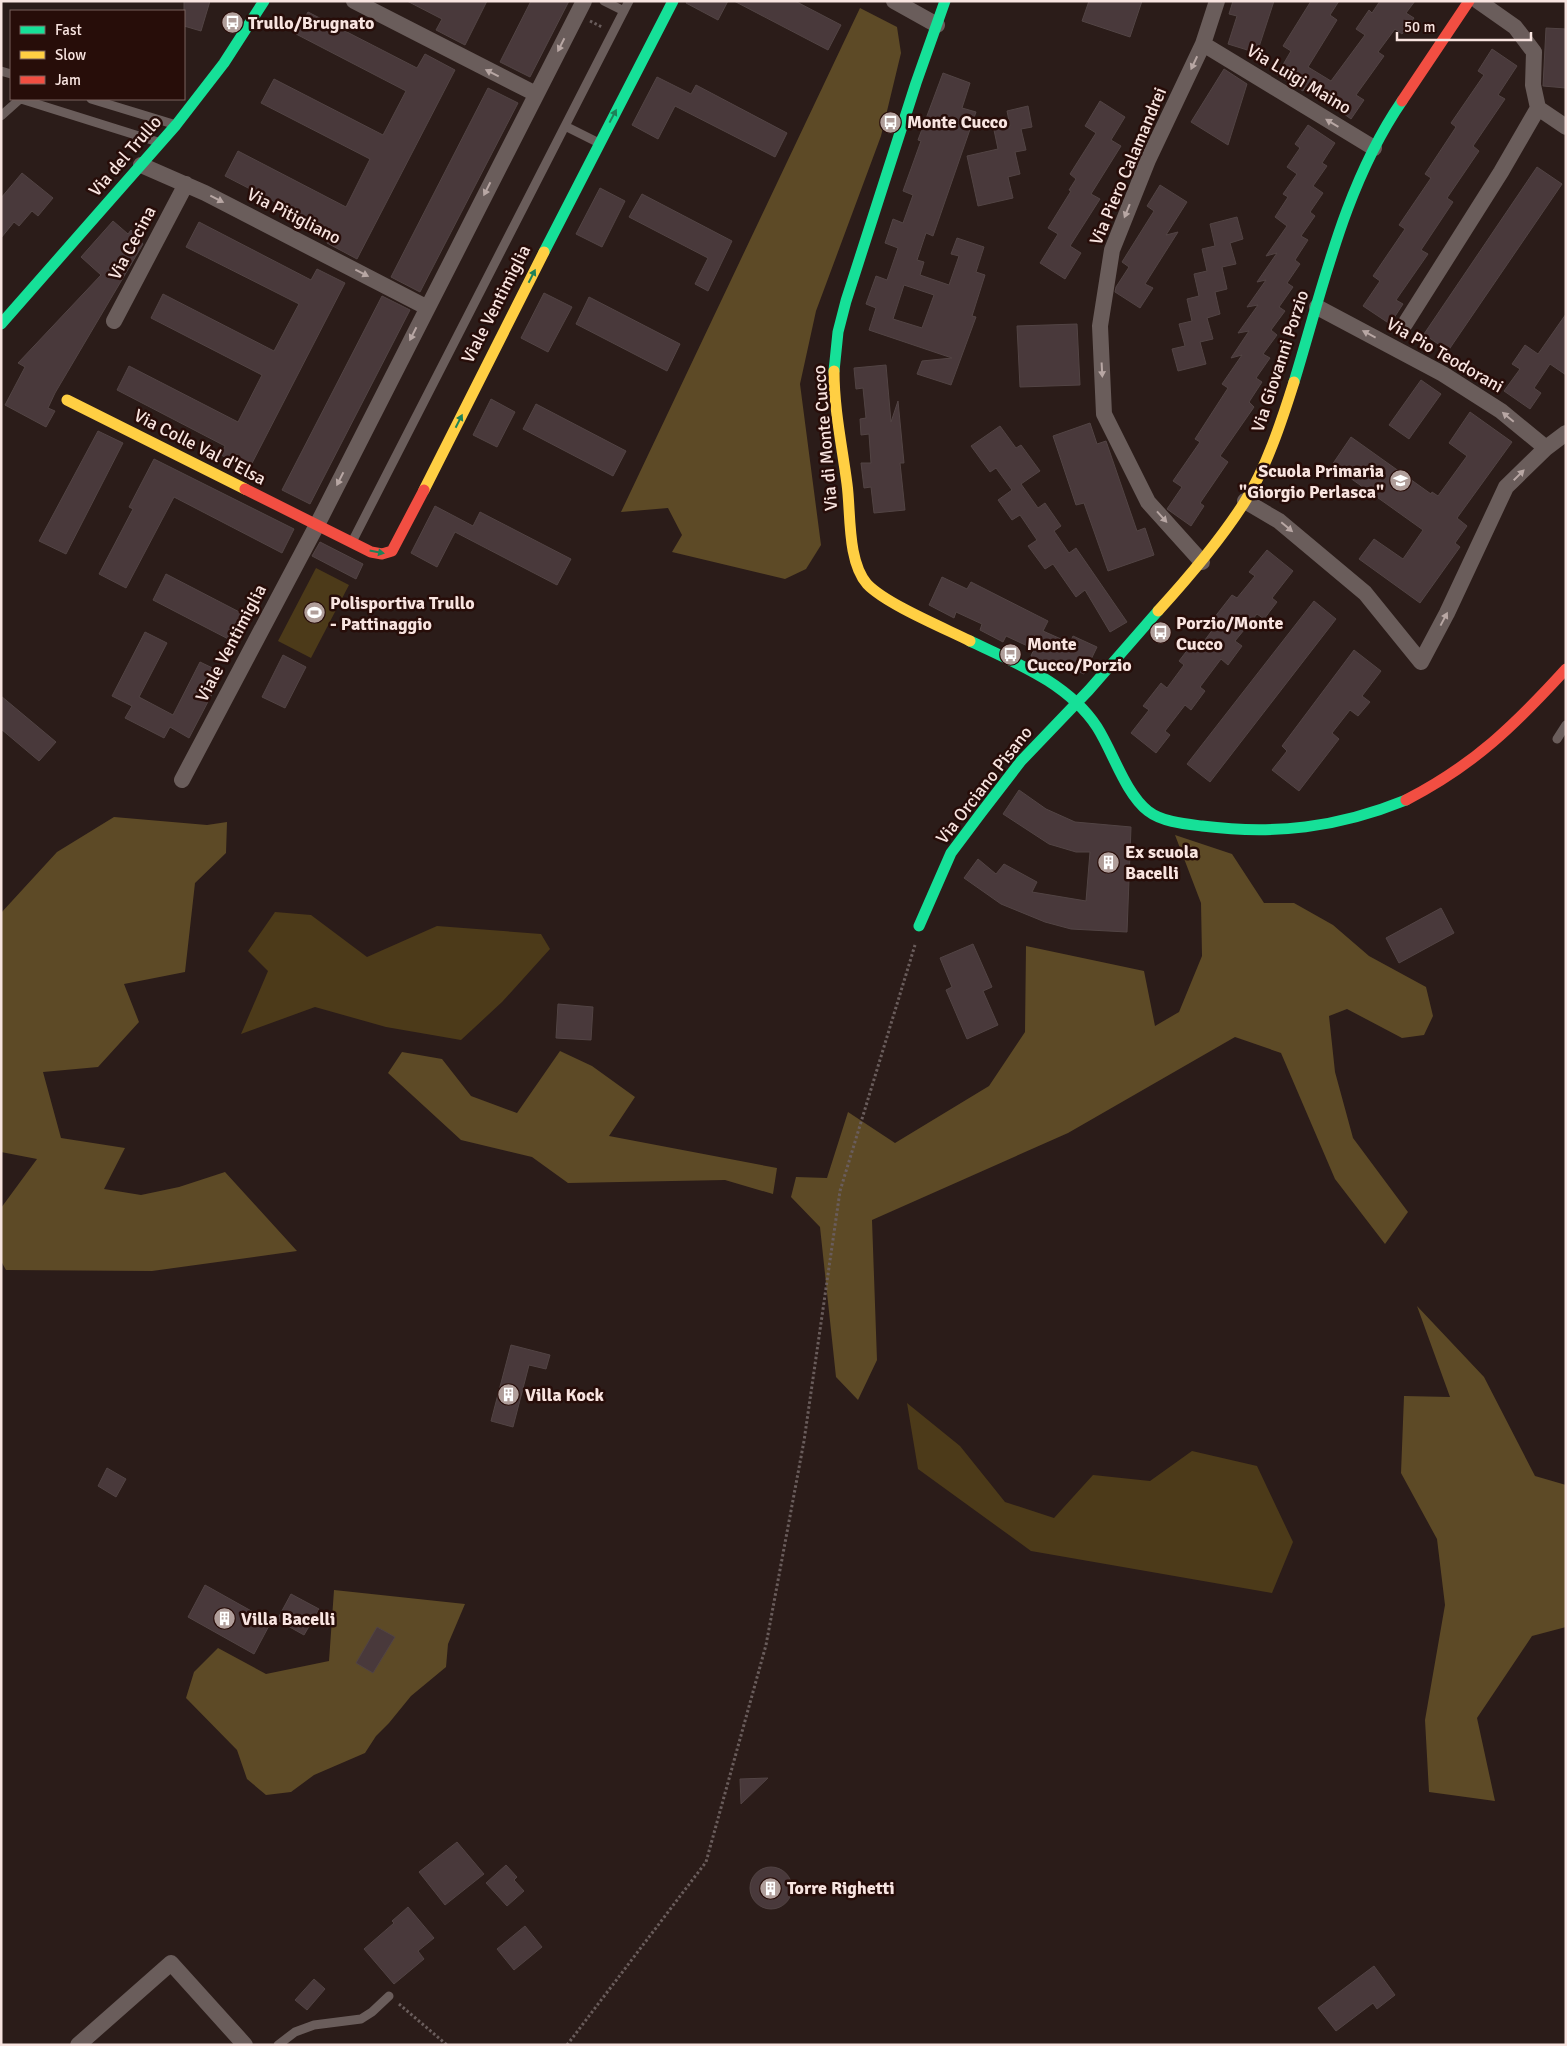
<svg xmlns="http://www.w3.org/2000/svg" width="1567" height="2046" font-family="Signika,sans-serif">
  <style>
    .green { fill: #4c3a19 }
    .forest { fill: #5d4a26 }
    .building { fill: #49393b; stroke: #524444; fill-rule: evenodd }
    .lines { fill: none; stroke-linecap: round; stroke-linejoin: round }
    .path { stroke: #6a5d5c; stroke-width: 3; stroke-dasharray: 2.5 2.5; stroke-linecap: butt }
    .lane { stroke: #6a5d5b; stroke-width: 9 }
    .street { stroke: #6a5d5b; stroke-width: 16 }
    .fast { stroke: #16e098; stroke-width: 11 }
    .slow { stroke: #ffcf43; stroke-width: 11 }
    .jam { stroke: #f24e42; stroke-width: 11 }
    .oneway { fill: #b8a7a4 }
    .oneway2 { fill: #1e8158 }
    .labels { text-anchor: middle; stroke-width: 5; stroke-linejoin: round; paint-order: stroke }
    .poi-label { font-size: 18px; font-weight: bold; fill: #f8e4e0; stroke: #270d09; text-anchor: start }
    .street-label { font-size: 18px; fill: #f8e4e0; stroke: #270d09 }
  </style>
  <rect width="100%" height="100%" fill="#2b1c19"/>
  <path class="green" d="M316 568 349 585 311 658 278 641Z
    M275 912 311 915 367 957 437 926 541 934 550 949 502 1002 461 1040 386 1027 315 1007 241 1034 268 971 248 951Z
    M907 1403 960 1446 1005 1502 1054 1518 1093 1475 1150 1481 1192 1451 1257 1466 1293 1542 1272 1593 1031 1551 918 1469Z"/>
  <path class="forest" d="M860 8 897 27 901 53 881 136 816 311 800 384 821 545 806 569 785 579 672 552 682 535 668 508 621 512Z
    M114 817 207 825 227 822 226 853 195 883 185 972 124 984 139 1022 98 1067 43 1072 61 1138 125 1148 104 1189 141 1195 179 1187 225 1172 297 1251 152 1271 6 1270 1 1261V1208L37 1159 1 1152V913L57 852Z
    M1175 835 1232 854 1264 903H1294L1333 925 1369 956 1426 987 1433 1016 1424 1035 1402 1038 1347 1009 1329 1016 1335 1072 1353 1138 1408 1212 1385 1244 1335 1179 1281 1053 1235 1037 1068 1133 872 1220 877 1360 858 1400 836 1377 820 1227 791 1197 796 1177 827 1178 848 1112 895 1143 989 1086 1025 1032 1026 946 1144 971 1155 1026 1179 1012 1202 956 1201 903Z
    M560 1051 592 1066 635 1097 609 1136 777 1168 773 1194 725 1180 568 1183 532 1157 461 1140 388 1073 402 1052 442 1059 471 1096 517 1113Z
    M1417 1306 1484 1377 1535 1476 1566 1485V1627L1532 1636 1477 1718 1495 1801 1429 1792 1425 1720 1445 1605 1437 1539 1401 1473 1404 1396 1450 1397Z
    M334 1590 465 1604 448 1644 446 1667 411 1696 389 1723 376 1736 365 1753 314 1775 291 1792 266 1795 247 1779 237 1750 186 1698 194 1672 218 1648 266 1674 329 1661Z"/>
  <path class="building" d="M184 1H210L201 31 184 26Z
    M407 1H487L465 45 436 30 442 19Z
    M531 1H569L530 77 500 62Z
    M687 1H728L718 20 686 3Z
    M734 1H795L841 25 828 50Z
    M1089 1H1142L1130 37 1082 21Z
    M1233 1H1274L1257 53 1228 44 1237 16 1229 14Z
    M1311 1H1339L1330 15 1337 20 1308 67 1331 81 1365 35 1356 29 1369 10 1372 13 1380 1H1415L1406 13 1414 18 1402 34 1395 29 1378 52 1384 56 1356 95 1364 100 1351 119 1306 86 1303 91 1277 75 1291 51 1283 46Z
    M308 12 417 68 425 54 455 70 357 259 327 243 333 232 225 176 238 151 346 207 370 159 261 103 274 79 383 135 406 91 296 34Z
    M1546 28 1566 29V88L1543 86Z
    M1492 49 1517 66 1498 95 1505 99 1473 146 1479 151 1447 198 1453 202 1421 250 1428 254 1396 300 1403 304 1390 324 1363 306 1380 281 1373 276 1405 229 1399 225 1431 178 1425 174 1456 127 1451 123 1484 75 1478 71Z
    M1224 69 1247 84 1228 145 1191 122Z
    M943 73 970 83 962 108 976 112 933 236 926 233 917 260 924 262 920 275 949 285 959 256 951 254 957 238 984 247 976 272 985 275 972 316 976 317 951 385 917 374 922 361 952 358 869 330 876 308 866 304 876 276 887 280 898 248 885 243 893 219 903 223 913 195 903 191 921 141 918 140ZM904 285 934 295 922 328 893 319Z
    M657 77 691 94 696 85 787 133 775 157 675 106 658 139 632 125Z
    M488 88 518 103 420 292 391 277Z
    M1100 101 1125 117 1111 140 1121 146 1091 194 1100 199 1070 246 1081 253 1065 279 1040 263 1058 234 1048 228 1071 191 1069 190 1076 179 1070 174 1096 133 1085 126Z
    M1028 106 1032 127 1021 129 1026 150 1015 152 1020 174 1008 177 1013 198 978 206 967 156 998 149 994 130 1010 126 1007 111Z
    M1308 125 1335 143 1322 163 1327 166 1313 186 1323 193 1310 212 1315 216 1301 236 1308 240 1295 260 1300 264 1287 283 1293 287 1279 307 1285 311 1271 330 1277 335 1263 354 1270 358 1256 378 1262 382 1249 402 1254 407 1220 456 1228 462 1200 503 1204 506 1191 526 1167 509 1182 487 1173 481 1200 442 1195 439 1228 388 1222 384 1242 355 1231 358 1249 331 1238 333 1258 305 1247 307 1266 280 1257 282 1277 253 1266 256 1287 226 1275 217 1288 197 1283 194 1297 174 1287 167 1300 148 1295 144Z
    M1537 167 1562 184 1448 351 1424 334Z
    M22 173 53 198 38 216 32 211 19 226 14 222 1 238V198Z
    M1160 185 1187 202 1166 235 1178 232 1145 284 1153 288 1140 308 1115 292 1116 287 1129 267 1122 262 1154 211 1147 206Z
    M600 188 625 201 602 247 576 234Z
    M642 194 732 241 708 291 695 284 708 258 629 217Z
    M1237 217 1243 239 1230 243 1236 264 1222 267 1227 289 1215 292 1220 314 1207 318 1213 339 1200 342 1206 364 1178 371 1172 349 1185 346 1179 324 1192 321 1187 299 1199 296 1194 274 1207 271 1202 249 1215 246 1210 224Z
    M113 221 128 234 131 230 143 244 55 393 48 408 55 411 46 427 5 405 25 367 18 363 101 275 81 257Z
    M199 222 311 280 317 269 345 283 249 469 221 455 225 446 117 390 129 366 238 422 262 375 151 318 163 294 274 351 299 304 186 247Z
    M544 293 572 307 548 352 521 338Z
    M382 296 410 310 310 504 282 490Z
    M589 297 680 344 667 371 576 324Z
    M1566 314V375L1550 364 1534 388 1541 393 1530 409 1504 391 1520 369 1512 364 1525 345 1538 354Z
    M1077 324 1080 385 1020 387 1017 326Z
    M886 365 891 422 898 401 904 463H900L905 510 874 513 871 487 864 488 861 463H871L869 434 861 435 860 419 866 418 863 388 856 389 854 368Z
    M1421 380 1441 394 1409 439 1389 425Z
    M491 399 515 412 497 447 473 435Z
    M536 404 626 451 613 476 523 429Z
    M1470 412 1512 442 1457 518 1467 526 1455 543 1460 547 1420 603 1359 559 1374 539 1403 559 1423 530 1332 465 1351 437 1431 494 1432 492 1438 496 1467 456 1449 443Z
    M1090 423 1097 444 1106 441 1137 531 1145 528 1154 555 1108 571 1084 503 1076 505 1053 436Z
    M1000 426 1016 448 1021 445 1040 471 1021 484 1038 508 1045 503 1061 526 1054 531 1069 553 1076 548 1127 622 1110 632 1085 590 1076 597 1053 564 1045 569 1028 546 1037 540 1020 515 1012 520 998 500 1012 490 996 468 990 472 971 446Z
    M98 431 123 443 66 554 39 541Z
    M154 459 294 529 282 553 174 497 126 588 99 574 133 509 129 507Z
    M435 506 473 526 480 512 571 559 557 585 455 532 437 567 411 553Z
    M320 542 363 564 356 579 312 556Z
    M1267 550 1293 571 1272 598 1277 602 1264 619 1257 614 1235 641 1242 646 1228 665 1221 659 1200 687 1205 691 1191 710 1185 705 1165 731 1170 735 1156 753 1131 733 1149 710 1143 706 1161 683 1167 688 1184 665 1179 661 1196 639 1202 644 1219 621 1214 618 1232 595 1237 598 1255 576 1249 572Z
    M166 574 249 617 236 643 153 600Z
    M942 577 967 589 971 582 1048 621 1043 631 1070 643 1073 636 1097 647 1084 674 1056 661 1053 667 1031 656 1034 649 1006 636 1003 642 980 630 982 624 956 612 954 618 929 605Z
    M1314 601 1336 619 1210 782 1187 764Z
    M145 632 167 643 139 697 173 715 200 662 223 673 189 738 170 727 164 738 125 718 132 706 112 696Z
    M1354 650 1381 671 1362 696 1370 702 1358 716 1350 710 1332 733 1339 739 1299 791 1272 770 1287 751 1282 746Z
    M283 655 306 667 285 708 262 697Z
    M1 696 56 742 39 761 1 729Z
    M1019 790 1046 809 1075 822 1131 827 1127 932 1071 929 1045 922 1001 904 964 878 978 859 996 874 1004 864 1037 882 1032 892 1086 901 1090 852H1076L1049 844 1003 814Z
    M1441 908 1454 933 1399 963 1386 938Z
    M973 944 992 987 983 991 998 1025 967 1039 946 990 952 987 940 958Z
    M558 1004 593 1007 591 1040 556 1038Z
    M511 1345 550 1355 546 1369 529 1365 513 1427 491 1421Z
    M107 1468 126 1479 116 1497 98 1486Z
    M205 1585 271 1622 254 1654 188 1617Z
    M291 1594 319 1609 304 1635 277 1620Z
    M377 1627 395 1637 373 1673 356 1663Z
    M768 1778 741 1804 740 1779Z
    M457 1842 484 1874 445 1905 419 1872Z
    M506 1865 517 1877 514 1880 524 1891 507 1906 486 1883Z
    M750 1888a21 21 0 1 1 42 0a21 21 0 1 1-42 0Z
    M408 1907 434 1938 418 1951 424 1959 394 1984 364 1949 394 1923 392 1921Z
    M525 1926 542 1947 514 1970 497 1949Z
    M1374 1966 1395 1995 1377 2009 1373 2003 1336 2031 1318 2008Z
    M314 1979 325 1989 307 2010 295 2000Z"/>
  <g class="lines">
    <path class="path" d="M590 21 602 27
      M399 2004 447 2045
      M567 2045 706 1862 766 1645 804 1441 840 1191 915 945"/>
    <path class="lane" d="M604 1 624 11
      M1 71 11 74
      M21 99 158 142
      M91 99 173 124
      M1 116 20 99
      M565 126 599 143
      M352 542 629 1
      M1557 739 1566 725
      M278 2045 295 2032 314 2025 361 2019 372 2012 389 1996"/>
    <path class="street" d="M354 1 536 94
      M894 1 937 25
      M1478 1 1515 27 1534 52 1533 85 1538 108 1566 127
      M1203 44 1374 148
      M141 165 205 193 426 307
      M1317 307 1443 374 1501 411 1546 448
      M114 321 186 184
      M1405 324 1501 172 1538 108
      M1245 501 1279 521 1365 593 1421 662 1447 613 1506 487 1546 448 1566 433
      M1202 562 1148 502 1104 414 1100 326 1112 250 1148 160 1203 44 1217 1
      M182 780 317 525 584 1
      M78 2045 171 1963 245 2045"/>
    <path class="fast" d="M544 252 673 1
      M1 324 176 125 224 63 264 1
      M834 371 838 332 846 301 916 83 945 1
      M1294 382C1323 287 1345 184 1402 101
      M970 641C1016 663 1068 683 1097 727 1113 752 1125 793 1148 811 1162 822 1185 824 1202 826 1275 835 1337 828 1406 800
      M919 926 951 853 981 813 1021 761 1089 690 1158 611"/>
    <path class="slow" d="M834 371C834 409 842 446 847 484 851 513 847 561 867 584 886 604 944 628 970 641
      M67 400 245 489
      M424 490 544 252
      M1158 611C1189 577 1219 542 1244 503 1266 469 1282 420 1294 382"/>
    <path class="jam" d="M1402 101 1469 1
      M245 489 371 552 382 554 392 551 424 490
      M1406 800C1474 765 1515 725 1566 669"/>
  </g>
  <defs><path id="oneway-solid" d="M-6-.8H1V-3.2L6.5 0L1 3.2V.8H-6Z" transform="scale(1.25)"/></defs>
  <g class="oneway">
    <use href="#oneway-solid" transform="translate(561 45) rotate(117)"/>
    <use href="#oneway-solid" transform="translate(1194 63) rotate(115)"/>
    <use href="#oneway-solid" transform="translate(492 73) rotate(-153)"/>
    <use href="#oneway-solid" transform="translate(1332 123) rotate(-149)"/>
    <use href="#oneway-solid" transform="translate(487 189) rotate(117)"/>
    <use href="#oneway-solid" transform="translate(217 199) rotate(27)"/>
    <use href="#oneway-solid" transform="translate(1127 211) rotate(112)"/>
    <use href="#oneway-solid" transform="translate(362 273) rotate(27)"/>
    <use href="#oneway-solid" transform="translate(413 334) rotate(117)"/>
    <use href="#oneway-solid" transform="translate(1369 334) rotate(-152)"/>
    <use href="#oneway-solid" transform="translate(1102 370) rotate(87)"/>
    <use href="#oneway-solid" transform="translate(1508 417) rotate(-140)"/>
    <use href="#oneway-solid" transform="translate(1519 475) rotate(-45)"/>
    <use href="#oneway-solid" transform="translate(340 479) rotate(117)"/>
    <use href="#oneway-solid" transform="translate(1162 517) rotate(48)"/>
    <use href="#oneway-solid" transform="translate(1287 527) rotate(40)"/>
    <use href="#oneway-solid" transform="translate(1444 619) rotate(-62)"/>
  </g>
  <g class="oneway2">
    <use href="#oneway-solid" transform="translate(613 116) rotate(-62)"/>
    <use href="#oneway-solid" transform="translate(532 276) rotate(-63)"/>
    <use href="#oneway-solid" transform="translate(459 421) rotate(-63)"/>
    <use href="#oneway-solid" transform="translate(377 552) rotate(11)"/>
  </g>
  <defs>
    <symbol id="bus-disc" viewBox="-11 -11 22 22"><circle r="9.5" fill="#b09e9a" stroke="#270d09"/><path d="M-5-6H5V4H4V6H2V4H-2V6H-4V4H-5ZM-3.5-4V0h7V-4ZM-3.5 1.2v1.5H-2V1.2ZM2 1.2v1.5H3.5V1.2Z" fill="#fff"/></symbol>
    <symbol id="school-disc" viewBox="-11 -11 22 22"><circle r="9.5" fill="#b09e9a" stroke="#270d09"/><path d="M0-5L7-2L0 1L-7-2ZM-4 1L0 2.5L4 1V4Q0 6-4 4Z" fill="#fff"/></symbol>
    <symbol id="stadium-disc" viewBox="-11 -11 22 22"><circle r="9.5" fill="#b09e9a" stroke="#270d09"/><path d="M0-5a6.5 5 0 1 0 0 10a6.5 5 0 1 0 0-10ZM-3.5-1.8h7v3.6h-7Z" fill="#fff"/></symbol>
    <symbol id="building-disc" viewBox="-11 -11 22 22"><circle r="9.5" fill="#b09e9a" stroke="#270d09"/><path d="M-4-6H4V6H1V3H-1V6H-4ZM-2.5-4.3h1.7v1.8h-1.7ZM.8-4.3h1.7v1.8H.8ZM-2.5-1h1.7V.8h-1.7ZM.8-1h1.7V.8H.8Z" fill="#fff"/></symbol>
  </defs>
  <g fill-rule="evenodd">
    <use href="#bus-disc" x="220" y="10" width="25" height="25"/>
    <use href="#bus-disc" x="878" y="110" width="25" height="25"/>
    <use href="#school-disc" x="1388" y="468" width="25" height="25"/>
    <use href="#stadium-disc" x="302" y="600" width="25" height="25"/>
    <use href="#bus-disc" x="1148" y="620" width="25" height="25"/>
    <use href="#bus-disc" x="998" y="642" width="25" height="25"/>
    <use href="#building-disc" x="1096" y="850" width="25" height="25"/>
    <use href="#building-disc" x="496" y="1382" width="25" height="25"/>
    <use href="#building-disc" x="212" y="1606" width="25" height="25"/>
    <use href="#building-disc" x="758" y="1876" width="25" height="25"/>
  </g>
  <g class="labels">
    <g class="poi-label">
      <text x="248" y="29">Trullo/Brugnato</text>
      <text x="907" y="128">Monte Cucco</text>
      <text x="1384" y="477" text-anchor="end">Scuola Primaria<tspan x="1384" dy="21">"Giorgio Perlasca"</tspan></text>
      <text x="330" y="609">Polisportiva Trullo<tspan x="330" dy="21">- Pattinaggio</tspan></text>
      <text x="1176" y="629">Porzio/Monte<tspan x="1176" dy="21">Cucco</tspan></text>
      <text x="1027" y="650">Monte<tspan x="1027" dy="21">Cucco/Porzio</tspan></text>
      <text x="1125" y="858">Ex scuola<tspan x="1125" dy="21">Bacelli</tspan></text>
      <text x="525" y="1401">Villa Kock</text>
      <text x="241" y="1625">Villa Bacelli</text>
      <text x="787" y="1894">Torre Righetti</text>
    </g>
    <g class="street-label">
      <text transform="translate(1299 79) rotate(31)" y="6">Via Luigi Maino</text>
      <text transform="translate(125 156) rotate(-49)" y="6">Via del Trullo</text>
      <text transform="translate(1128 166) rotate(-67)" y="6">Via Piero Calamandrei</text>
      <text transform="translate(294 216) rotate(27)" y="6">Via Pitigliano</text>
      <text transform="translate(132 243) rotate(-62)" y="6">Via Cecina</text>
      <text transform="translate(496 304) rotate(-63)" y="6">Viale Ventimiglia</text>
      <text transform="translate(1445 355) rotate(30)" y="6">Via Pio Teodorani</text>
      <text transform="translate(1280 361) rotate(-72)" y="6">Via Giovanni Porzio</text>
      <text transform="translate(825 438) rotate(-95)" y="6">Via di Monte Cucco</text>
      <text transform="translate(200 447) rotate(27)" y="6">Via Colle Val d'Elsa</text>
      <text transform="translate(231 643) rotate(-62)" y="6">Viale Ventimiglia</text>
      <text transform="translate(984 785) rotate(-52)" y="6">Via Orciano Pisano</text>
    </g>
  </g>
  <rect width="1567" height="2046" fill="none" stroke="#f8e4e0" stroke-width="5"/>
  <rect x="10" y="10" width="175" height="90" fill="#270d09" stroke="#7b635f"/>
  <rect x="20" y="26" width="25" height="8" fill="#16e098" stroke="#7b635f"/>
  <text x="55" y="35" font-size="15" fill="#f8e4e0">Fast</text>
  <rect x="20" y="51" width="25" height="8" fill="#ffcf43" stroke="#7b635f"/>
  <text x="55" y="60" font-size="15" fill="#f8e4e0">Slow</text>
  <rect x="20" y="76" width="25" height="8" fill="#f24e42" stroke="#7b635f"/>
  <text x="55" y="85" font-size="15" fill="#f8e4e0">Jam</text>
  <path d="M1397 32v8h134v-8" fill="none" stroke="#f8e4e0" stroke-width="2.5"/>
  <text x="1404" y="32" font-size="15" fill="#f8e4e0" stroke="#270d09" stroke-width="4" paint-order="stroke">50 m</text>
</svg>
